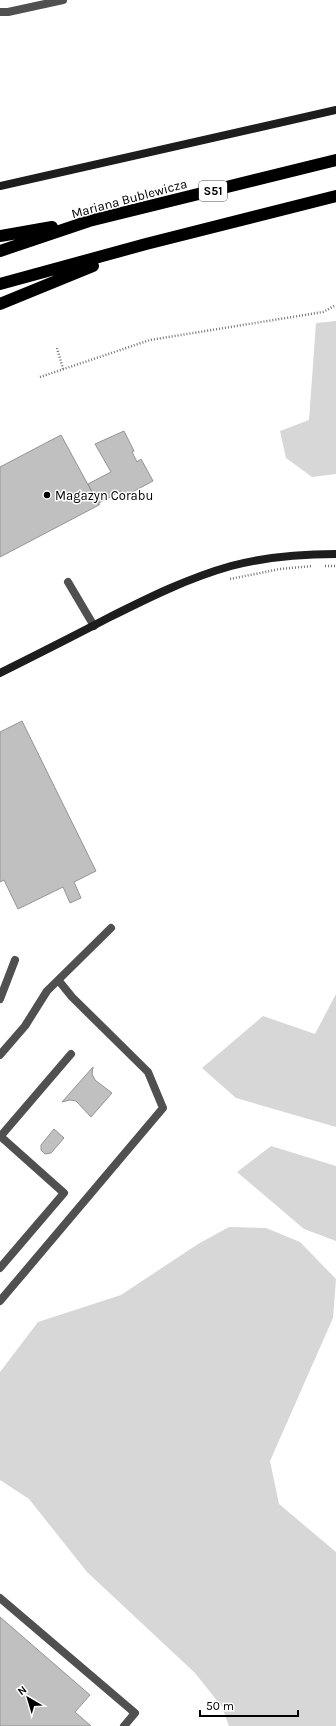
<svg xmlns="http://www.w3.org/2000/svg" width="336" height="1726" font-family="Karla,sans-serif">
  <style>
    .green { fill: #d7d7d7 }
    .building { fill: #c0c0c0; stroke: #949494 }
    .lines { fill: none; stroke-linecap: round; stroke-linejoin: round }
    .path { stroke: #727272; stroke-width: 2.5; stroke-dasharray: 1 2; stroke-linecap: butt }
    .lane { stroke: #505050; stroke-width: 8 }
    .street { stroke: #505050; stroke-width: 8 }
    .secondary { stroke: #1d1d1d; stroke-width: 8 }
    .highway { stroke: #000; stroke-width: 12 }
    .poi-dot { fill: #000; stroke: #fff; stroke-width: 1.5 }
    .labels { text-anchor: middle; stroke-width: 3; stroke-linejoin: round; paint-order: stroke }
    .shield { fill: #fff; stroke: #4c4c4c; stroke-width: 1 }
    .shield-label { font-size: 12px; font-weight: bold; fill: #000 }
    .street-label { font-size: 13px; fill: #000; stroke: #fff }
    .poi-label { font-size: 13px; fill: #000; stroke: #fff; text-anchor: start }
  </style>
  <rect width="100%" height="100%" fill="#fff"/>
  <path class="green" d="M336 321V474L312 477 286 458 280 431 309 420 316 323Z
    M336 994V1127L236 1098 202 1068 263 1016 315 1034Z
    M271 1146 336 1166V1241L304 1229 237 1172Z
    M229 1227 266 1228 300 1242 336 1279 333 1318 270 1461 279 1504 336 1552V1726H229L222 1707 195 1673 87 1572 29 1499 0 1480V1372L38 1322 121 1295 198 1244Z"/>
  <path class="building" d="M124 431 134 451 132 452 137 462 141 459 153 481 123 497 121 491 99 503V505L88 484 111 472 95 444Z
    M61 435 99 505 0 557V467Z
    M22 721 96 871 74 882 81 898 70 903 63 887 18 909 4 880 0 882V732Z
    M93 1067 92 1074 95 1080 112 1093 91 1117 76 1101 70 1100 62 1102Z
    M54 1129 64 1138 51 1153 45 1154 41 1150V1145Z
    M0 1617 90 1695 75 1712 91 1726H0Z"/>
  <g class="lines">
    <path class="path" d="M57 348 63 369
      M40 377 150 340 323 312 336 305
      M325 566H336
      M230 579 280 569 312 566"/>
    <path class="lane" d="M0 12H8L63 0
      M68 582 94 626
      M0 1055 25 1026 47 991 111 928
      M0 1136 64 1193 0 1268
      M0 1137 71 1054
      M0 1301 163 1108 148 1072 72 997 59 981
      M0 1598 135 1713 124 1726"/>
    <path class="street" d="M0 999 15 960"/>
    <path class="secondary" d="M0 186 336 110
      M0 673C36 655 72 637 108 618 148 598 188 578 231 566 265 557 301 554 336 554"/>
    <path class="highway" d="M0 236 52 227
      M0 251 89 221 336 160
      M0 284 146 244 336 196
      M0 304 93 266"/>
  </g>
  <circle class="poi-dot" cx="47" cy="495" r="4"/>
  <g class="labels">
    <rect class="shield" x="199" y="181" width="28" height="20" rx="3"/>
    <g class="shield-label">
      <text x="213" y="195">S51</text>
    </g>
    <g class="street-label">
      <text transform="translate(129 198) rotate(-15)" y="5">Mariana Bublewicza</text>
    </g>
    <g class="poi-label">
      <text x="55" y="500">Magazyn Corabu</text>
    </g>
  </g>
  <g transform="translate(28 1698) rotate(322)" stroke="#ffffff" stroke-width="3" paint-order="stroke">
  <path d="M0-3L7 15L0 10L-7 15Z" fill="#000000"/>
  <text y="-6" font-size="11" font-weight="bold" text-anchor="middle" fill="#000000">N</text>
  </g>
  <path d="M200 1710v6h98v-6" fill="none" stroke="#000000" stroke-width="2"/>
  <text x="206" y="1710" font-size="12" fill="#000000" stroke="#ffffff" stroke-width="3" paint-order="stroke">50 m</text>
</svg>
